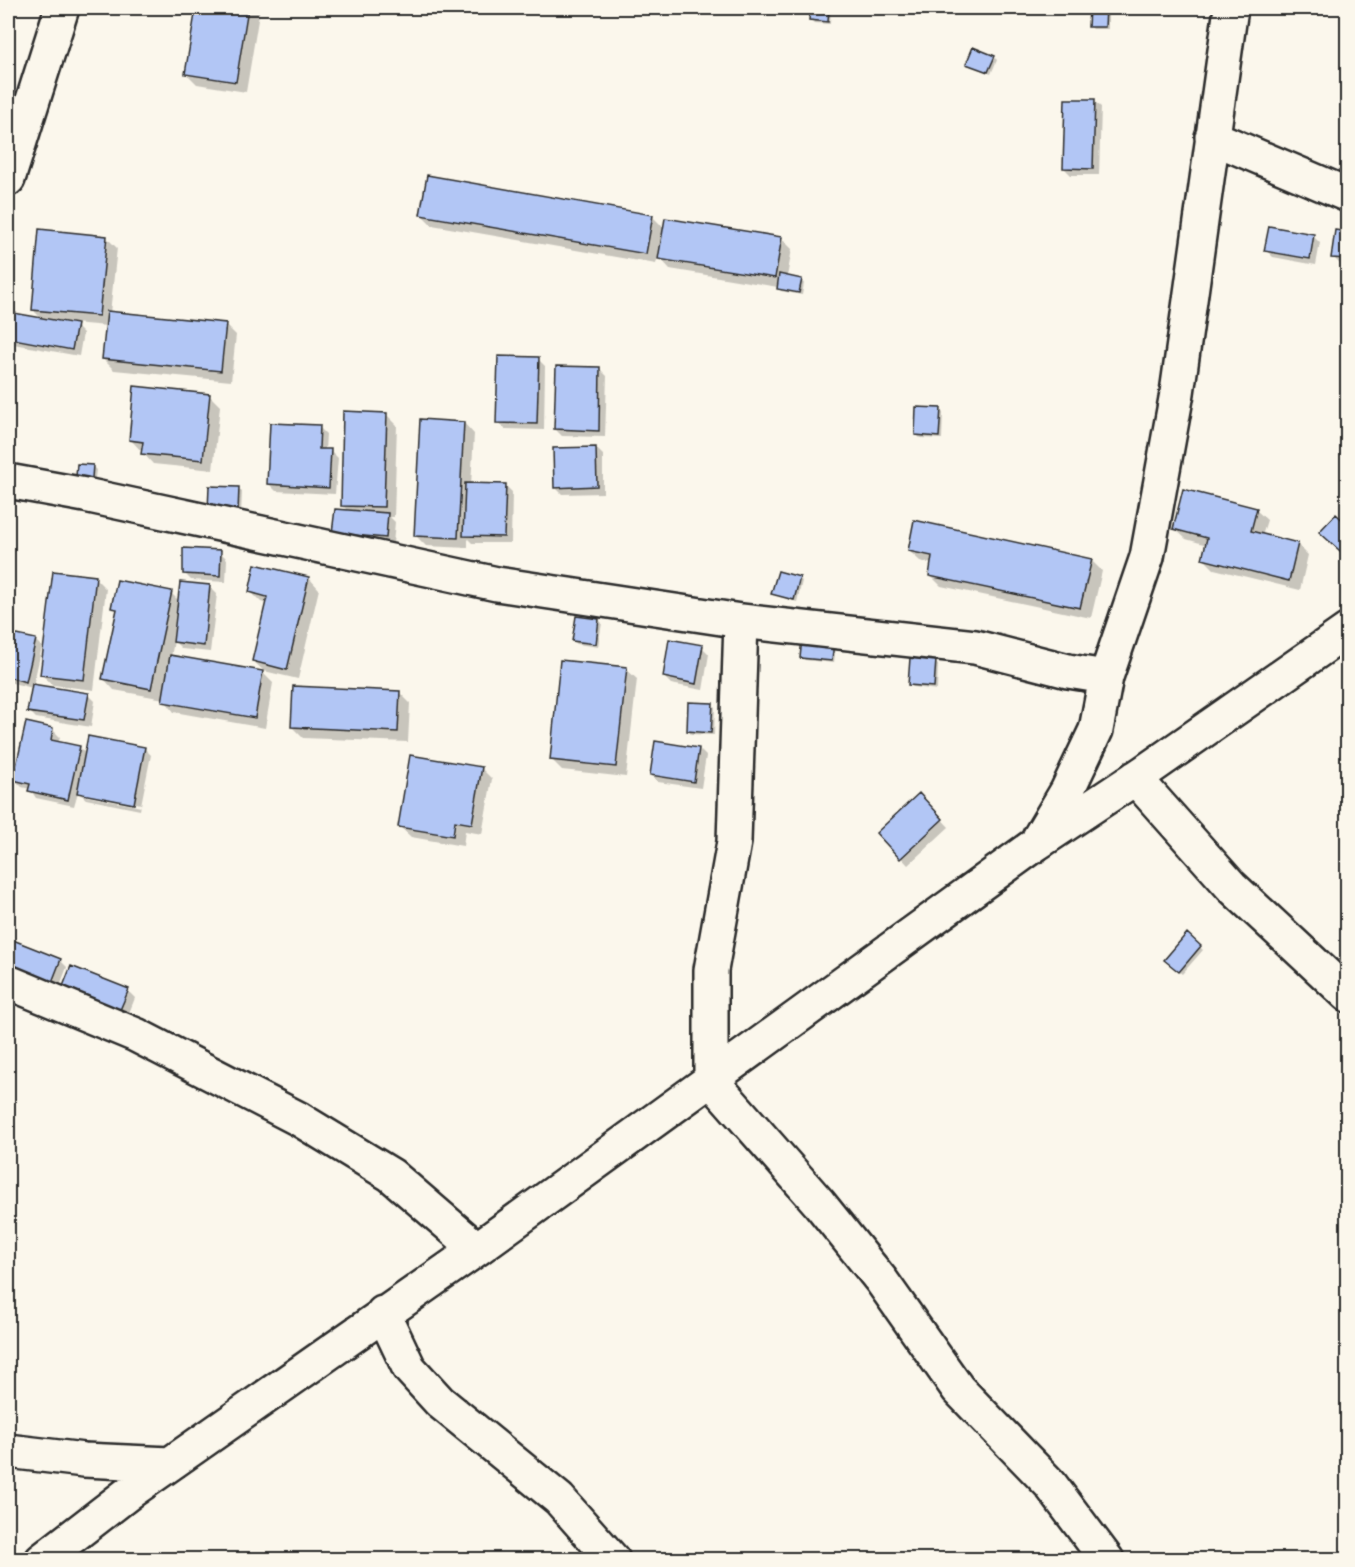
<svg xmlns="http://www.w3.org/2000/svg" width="1355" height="1567" font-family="Dekko,sans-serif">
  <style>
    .shadow { fill: #0003; fill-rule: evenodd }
    .building { fill: #b2c6f5; stroke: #2b2b2b; stroke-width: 1.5 }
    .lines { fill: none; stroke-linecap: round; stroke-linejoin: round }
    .minor-casing { stroke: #2b2b2b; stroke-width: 38 }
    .minor { stroke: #fbf7ec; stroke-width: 33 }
  </style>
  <rect width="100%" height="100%" fill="#fbf7ec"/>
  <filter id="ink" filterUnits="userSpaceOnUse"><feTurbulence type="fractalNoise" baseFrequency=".0167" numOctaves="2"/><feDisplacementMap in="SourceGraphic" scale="12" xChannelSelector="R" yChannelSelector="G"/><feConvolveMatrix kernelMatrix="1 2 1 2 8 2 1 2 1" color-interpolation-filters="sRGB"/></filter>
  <g filter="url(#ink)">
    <path class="shadow" d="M28 8H49L48 12Z
      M197 8H260L246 92 197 84 186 73Z
      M811 8H831L830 24 814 23 811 20Z
      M1090 8H1108V29H1093L1090 26Z
      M994 57 997 60 991 74 968 64Z
      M1094 101 1101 107 1099 175H1071L1064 168Z
      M421 214 652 216 664 228 781 238 792 249 787 277 804 283 802 295 781 291 778 287 670 269 658 256 656 264 432 225Z
      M1348 234V265L1340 264 1333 257Z
      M1313 236 1320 243 1316 265 1273 257 1266 250Z
      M106 237 117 248 110 313 225 324 236 335 231 381 114 370 103 359 107 326 73 323 83 333 79 356 8 343V314L43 320 33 310Z
      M538 359 545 366 544 430 505 429 498 422Z
      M600 369 607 376 605 437 562 436 555 429Z
      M209 395 220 406 213 470 153 464 131 440Z
      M940 410 943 413 942 439 920 438 917 435Z
      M386 414 397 425 394 517H390L395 522 393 544 341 539 349 512 342 505Z
      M464 423 474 434 471 485H505L512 492 511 543H472L468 539V548L426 546 415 535Z
      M319 427 326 434 325 451H331L338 458 335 494 276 491 269 484Z
      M596 448 603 455V493L562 494 555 487Z
      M93 467 96 470 93 493 79 492Z
      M210 487 239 489 242 492 241 514Z
      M1256 510 1267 520 1262 536 1298 545 1308 555 1300 590 1214 569 1203 558 1207 545 1186 539 1175 529Z
      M909 551 1091 560 1102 571 1091 618 941 586 930 575 932 564 920 561Z
      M220 552 227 559 226 582 191 580 184 573Z
      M95 578 106 589 94 690 53 685 42 675Z
      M309 578 319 589 298 679 264 671 253 661 267 604 261 602 250 591Z
      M799 578 802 581 797 602 773 594Z
      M210 587 217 594 210 652 182 649 174 641 171 657 262 672 273 683 265 728 174 712 164 699 114 690 104 679 118 612 113 607 171 593 179 601Z
      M599 620 602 623 598 647 577 644 574 641Z
      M8 634 35 640 42 647 33 686 88 694 95 701 91 727 36 718 29 711 33 688 8 682Z
      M836 645 834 663 805 660 802 657Z
      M702 647 709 654 703 690 671 684 664 677Z
      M935 662 938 665 937 690 913 687 910 684Z
      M626 669 637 679 626 777 562 770 551 759Z
      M399 692 410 703 408 742 303 738 292 727Z
      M712 704 715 707 714 735 691 734 688 731Z
      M53 730 60 737 58 743 80 748 86 754 144 748 151 755 140 810 86 799 78 792 74 806 36 798 30 789 22 787 15 780ZM85 793 141 804V807L85 796Z
      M699 749 706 756 701 788 658 782 651 775Z
      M481 768 492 779 482 834 465 831 463 846 411 837 400 827Z
      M919 795 949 827 908 865 878 833Z
      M1187 935 1203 950 1182 974 1166 960Z
      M8 940 60 960 67 967 56 996 8 977Z
      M128 991 135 998 125 1023 69 1001Z"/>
    <path class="building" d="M196 8H248L236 82 185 74Z
      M810 8H829L828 22 809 20Z
      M1089 8H1106L1105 27H1088Z
      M973 47 995 56 988 72 966 64Z
      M1065 99H1095L1093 169 1063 168Z
      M427 175 653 215 646 254 420 215Z
      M665 218 782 237 775 278 658 259Z
      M1269 226 1314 234 1310 259 1264 251Z
      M39 229 107 236 99 316 32 310Z
      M1335 230 1348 232V259L1331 258Z
      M779 274 802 279 799 293 777 289Z
      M107 311 226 323 221 371 102 359Z
      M8 312 77 324 72 350 8 338Z
      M498 356 539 357 537 424 496 423Z
      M556 366 600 367 599 431 554 429Z
      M134 386 210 394 203 460 141 454 143 442 129 440Z
      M916 407 941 408 939 437 915 435Z
      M343 411 387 413 384 507 341 506Z
      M420 419 464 422 458 538 414 536Z
      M270 423 320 425 319 449H331L329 488 267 484Z
      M596 447 597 486 554 488 553 448Z
      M77 464 93 465 91 491 75 489Z
      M465 483 506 484 504 537 463 536Z
      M209 486 239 487 238 512 208 511Z
      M1183 489 1257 508 1251 531 1298 543 1289 581 1202 559 1207 538 1173 529Z
      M335 509 388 513 386 538 332 533Z
      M1336 514 1348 525V558L1319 532Z
      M914 520 1092 559 1080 608 929 576 932 556 908 551Z
      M183 548 221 550 220 576 183 574Z
      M255 564 309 577 287 670 252 661 267 597 249 592Z
      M53 571 96 576 84 680 40 675Z
      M778 571 800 577 794 600 771 594Z
      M117 580 172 591 151 689 102 679 117 609 111 608Z
      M180 582 210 585 204 646 173 642Z
      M576 616 599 619 596 644 572 641Z
      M8 633 36 639 26 682 8 677Z
      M802 638 834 641 832 661 800 658Z
      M669 639 703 645 696 684 663 677Z
      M170 655 263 671 255 718 162 702Z
      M910 658 936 660 934 687 908 685Z
      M560 660 627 667 616 767 550 760Z
      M32 684 89 693 84 720 27 712Z
      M293 686 400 691 398 732 291 727Z
      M688 702 713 703 711 733 687 731Z
      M26 722 53 728 51 740 80 746 68 800 28 791 30 784 13 780Z
      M88 736 145 747 134 804 77 793Z
      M655 741 699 748 694 782 650 775Z
      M410 755 482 767 472 824 455 821 453 836 398 827Z
      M919 793 943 819 900 859 876 833Z
      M1187 933 1201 946 1179 972 1164 960Z
      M8 938 61 959 49 990 8 974Z
      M71 966 129 989 117 1017 60 994Z"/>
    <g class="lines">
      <defs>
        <path id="minor" d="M1212 137 1348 195
          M8 179 62 8
          M8 481 85 495 497 584 741 621 975 647 1068 671 1106 677
          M741 621 734 842 711 970V1080L819 1203 881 1280 958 1389 1050 1484 1107 1560
          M1135 778 1231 886 1348 995
          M1039 838 1067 791 1096 730 1106 677 1147 557 1177 393 1231 8
          M8 982 136 1035 299 1119 391 1175 477 1249
          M383 1313 409 1368 440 1402 559 1499 613 1560
          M8 1451 84 1460 170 1464
          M42 1560 130 1492 477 1249 1036 844 1143 773 1348 630"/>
      </defs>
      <use href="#minor" class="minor-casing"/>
      <use href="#minor" class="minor"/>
    </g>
  </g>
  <rect width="1355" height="1567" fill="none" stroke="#fbf7ec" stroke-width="30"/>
  <rect x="15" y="15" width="1325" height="1537" fill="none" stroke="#2b2b2b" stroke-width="2" filter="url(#ink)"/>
</svg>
